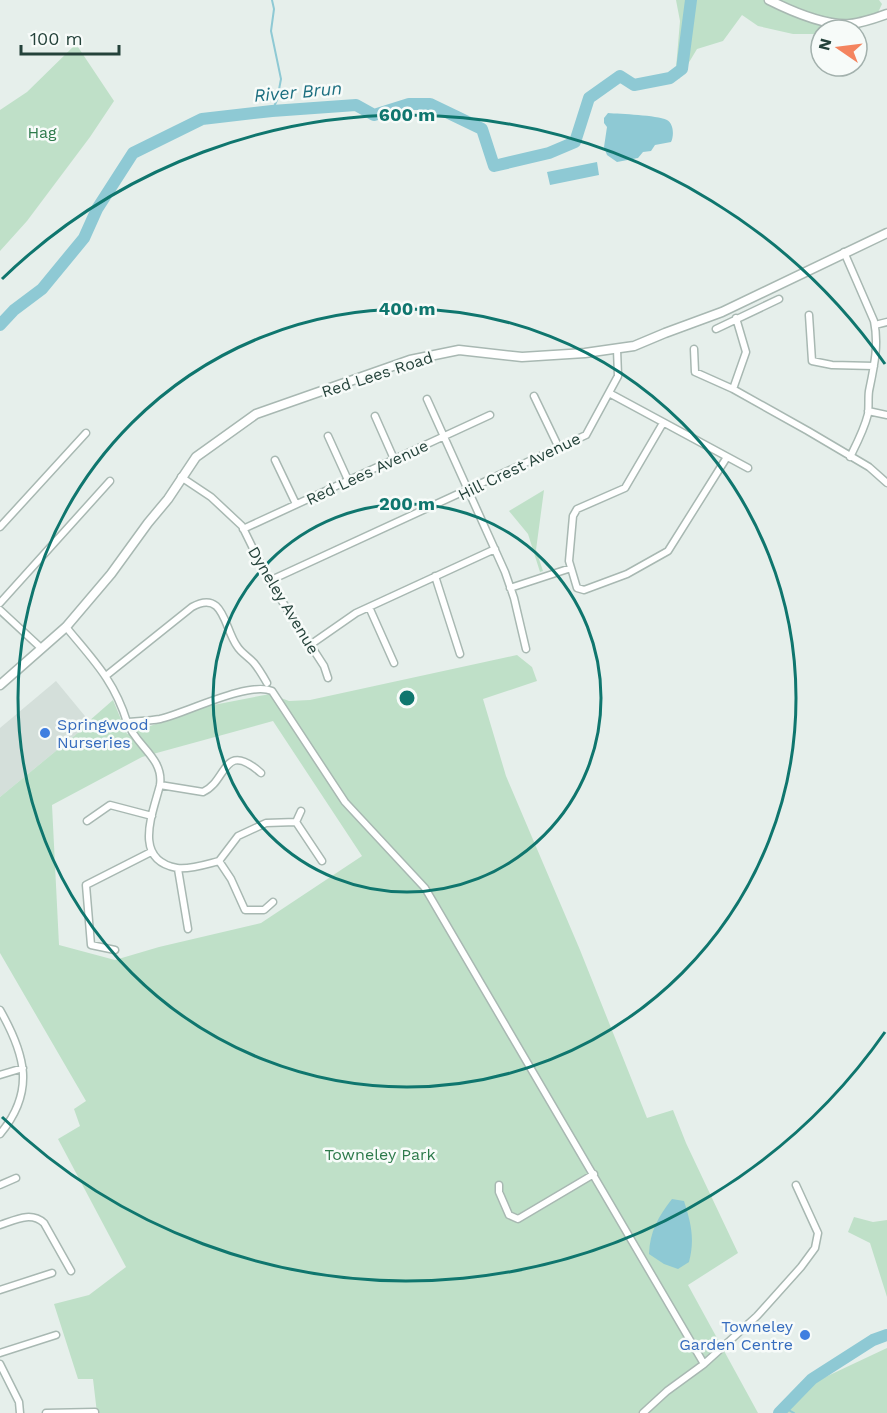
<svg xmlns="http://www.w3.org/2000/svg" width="887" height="1413" font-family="'Work Sans',sans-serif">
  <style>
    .built { fill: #d4dfda }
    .green { fill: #bfe0c8; fill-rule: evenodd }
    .water { fill: #8ec9d4 }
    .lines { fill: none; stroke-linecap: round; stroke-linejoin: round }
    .stream { stroke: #8ec9d4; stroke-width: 2 }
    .river { stroke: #8ec9d4; stroke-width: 12 }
    .minor-casing { stroke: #a8b8b2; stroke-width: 9 }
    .tertiary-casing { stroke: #a8b8b2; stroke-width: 11 }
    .minor { stroke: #fff; stroke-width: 6 }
    .tertiary { stroke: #fff; stroke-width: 8 }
    .ring { fill: none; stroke: #0f766e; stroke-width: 3 }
    .shop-dot { fill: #3f7fe0; stroke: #f7fbf9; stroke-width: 2 }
    .labels { text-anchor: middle; stroke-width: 5; stroke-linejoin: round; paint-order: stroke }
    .park-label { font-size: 16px; fill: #2d7a4b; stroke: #f7fbf9 }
    .street-label { font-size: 16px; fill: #24423a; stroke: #f7fbf9 }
    .shop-label { font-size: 16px; fill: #366cbe; stroke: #f7fbf9; text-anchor: start }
    .water-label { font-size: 18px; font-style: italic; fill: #1c6f80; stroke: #f7fbf9 }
    .centre { fill: #0f766e; stroke: #f7fbf9; stroke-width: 3 }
    .ring-label { font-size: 18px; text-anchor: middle; font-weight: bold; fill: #0f766e; stroke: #f7fbf9; stroke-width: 5; stroke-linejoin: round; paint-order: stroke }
  </style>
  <rect width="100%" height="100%" fill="#e6efeb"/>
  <path class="built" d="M56 681 89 721 85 727 0 797V728Z"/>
  <path class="green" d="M676 0H879L882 4 873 23 847 30H821V34H793L758 26 742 15 723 41 697 49 679 79 676 68 680 21Z
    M76 44 114 101 90 137 27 221 0 251V110L27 92Z
    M544 490 536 550 543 571 540 572 528 534 509 511Z
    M517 655 532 667 537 681 483 699 506 776 580 950 647 1118 673 1110 686 1143 738 1253 688 1285 758 1413H97L93 1379H78L54 1304 89 1295 126 1267 58 1139 80 1126 74 1109 86 1101 0 953V797L85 727 89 721 113 700 127 734 208 706 270 694 289 701 310 700ZM273 721 362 856 261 923 159 947 115 960 59 945 52 805 142 757Z
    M854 1217 873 1222 887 1220V1297L870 1243 848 1232Z
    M887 1348V1413H786L807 1389 819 1380Z"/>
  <path class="water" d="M608 113C621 114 656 115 667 120 674 124 674 136 671 142L655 145 651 151 643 152 638 158 617 162 607 155 604 147 607 127 604 123V118Z
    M597 162 599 175 550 185 547 172Z
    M672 1199 684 1201C691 1223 695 1239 689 1262L678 1269 664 1264 649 1254C650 1231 658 1217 672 1199Z"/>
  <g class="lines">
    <path class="stream" d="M272 0 274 9 271 31 281 79 277 100 272 111
      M785 1408 794 1413"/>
    <path class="river" d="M0 325 14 310 42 289 84 238 97 209 133 153 202 119 272 111 356 105 374 115 409 104H430L482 129 494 166 549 153 575 142 589 98 620 76 634 85 670 78 682 69 691 0
      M779 1413 812 1379 873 1340 887 1335"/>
    <defs>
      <path id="minor" d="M844 252 874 321C879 345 874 367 869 391 868 398 869 406 868 414 864 430 857 443 850 457
        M809 315 812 361 832 365 874 366
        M875 325 887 322
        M716 329 779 299
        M694 349 695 372 733 389 808 431 869 467 887 483
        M733 389 746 352 736 318
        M609 393 748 468
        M534 396 559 448
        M427 399 505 572 514 598 526 649
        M868 411 887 415
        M375 416 394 459
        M663 423 625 488 577 509 573 516 569 561 577 588 584 590 627 574 668 551 727 457
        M328 436 348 480
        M275 460 296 504
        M181 477 211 497 242 526 269 581 324 666 328 678
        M0 527 86 433
        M243 529 490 415
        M435 576 460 654
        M269 581 586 435 618 376 617 349
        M510 588 571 568
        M0 603 110 481
        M369 607 394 663
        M0 610 41 648
        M66 627C93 660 114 680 127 722 138 721 149 721 160 719 186 713 248 681 272 691L345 802 425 888 704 1364
        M310 645 356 613 495 549
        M107 675 192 607C224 589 224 628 237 646 241 653 249 657 254 663 259 669 263 676 267 683
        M127 722C136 746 164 758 160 785 153 813 132 860 177 868 189 870 207 864 219 861L238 836 266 823 296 822
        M160 785 203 792C227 782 223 739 261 773
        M87 821 110 805 152 816
        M296 822 322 861
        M296 822 301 811
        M219 861 231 879 245 910H264L273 902
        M178 869 188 929
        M115 950 91 945 86 885 151 852
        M0 1010C25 1054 36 1091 0 1134
        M0 1075 23 1068
        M0 1185 16 1178
        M499 1185V1192L509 1215 518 1219 594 1174
        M0 1225C15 1220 31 1211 44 1223L71 1271
        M0 1290 52 1273
        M0 1353 56 1335
        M0 1364 19 1402 20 1413
        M46 1413 95 1412
        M643 1413 667 1391 704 1364 757 1316 801 1267 815 1248 818 1233 796 1185"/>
      <path id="tertiary" d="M769 0C791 11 825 26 850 24 862 23 876 18 887 14
        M0 685 66 627 111 574 148 523 168 499 196 457 256 414 410 360 459 350 522 357 585 353 634 346 665 333 722 312 887 233"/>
    </defs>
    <use href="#minor" class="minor-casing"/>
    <use href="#tertiary" class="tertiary-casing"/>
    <use href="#minor" class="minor"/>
    <use href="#tertiary" class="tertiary"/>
  </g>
  <g class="ring">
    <circle cx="407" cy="698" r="194"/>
    <circle cx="407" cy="698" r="389"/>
    <path d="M885 1032A583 583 0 0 1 2 1117M2 279A583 583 0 0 1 885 364"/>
  </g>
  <g class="shop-dot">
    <circle cx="45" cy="733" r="6"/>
    <circle cx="805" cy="1335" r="6"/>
  </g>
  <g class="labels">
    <g class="park-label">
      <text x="42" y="138">Hag</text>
      <text x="380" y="1160">Towneley Park</text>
    </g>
    <g class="street-label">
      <text transform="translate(377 374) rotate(-18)" y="6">Red Lees Road</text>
      <text transform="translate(519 466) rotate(-26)" y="6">Hill Crest Avenue</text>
      <text transform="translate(367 472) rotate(-25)" y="6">Red Lees Avenue</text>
      <text transform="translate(284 600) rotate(59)" y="6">Dyneley Avenue</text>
    </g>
    <g class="shop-label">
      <text x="57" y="730">Springwood<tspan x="57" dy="18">Nurseries</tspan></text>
      <text x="793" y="1332" text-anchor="end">Towneley<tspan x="793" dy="18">Garden Centre</tspan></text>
    </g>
    <g class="water-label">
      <text transform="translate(298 92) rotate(-5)" y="6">River Brun</text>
    </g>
  </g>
  <circle cx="407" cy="698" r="9" class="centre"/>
  <g class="ring-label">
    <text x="407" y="121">600 m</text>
    <text x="407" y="315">400 m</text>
    <text x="407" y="510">200 m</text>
  </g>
  <g transform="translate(839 48) rotate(284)"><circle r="28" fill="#f7fbf9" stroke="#a3b1ad" stroke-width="1.5"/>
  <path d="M0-4.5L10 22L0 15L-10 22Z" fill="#f4845f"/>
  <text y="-9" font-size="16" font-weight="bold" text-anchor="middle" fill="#24423a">N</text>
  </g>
  <path d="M21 45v9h98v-9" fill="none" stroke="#24423a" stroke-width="3"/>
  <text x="30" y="45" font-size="18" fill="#24423a" stroke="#f7fbf9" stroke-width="4.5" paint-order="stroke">100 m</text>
</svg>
